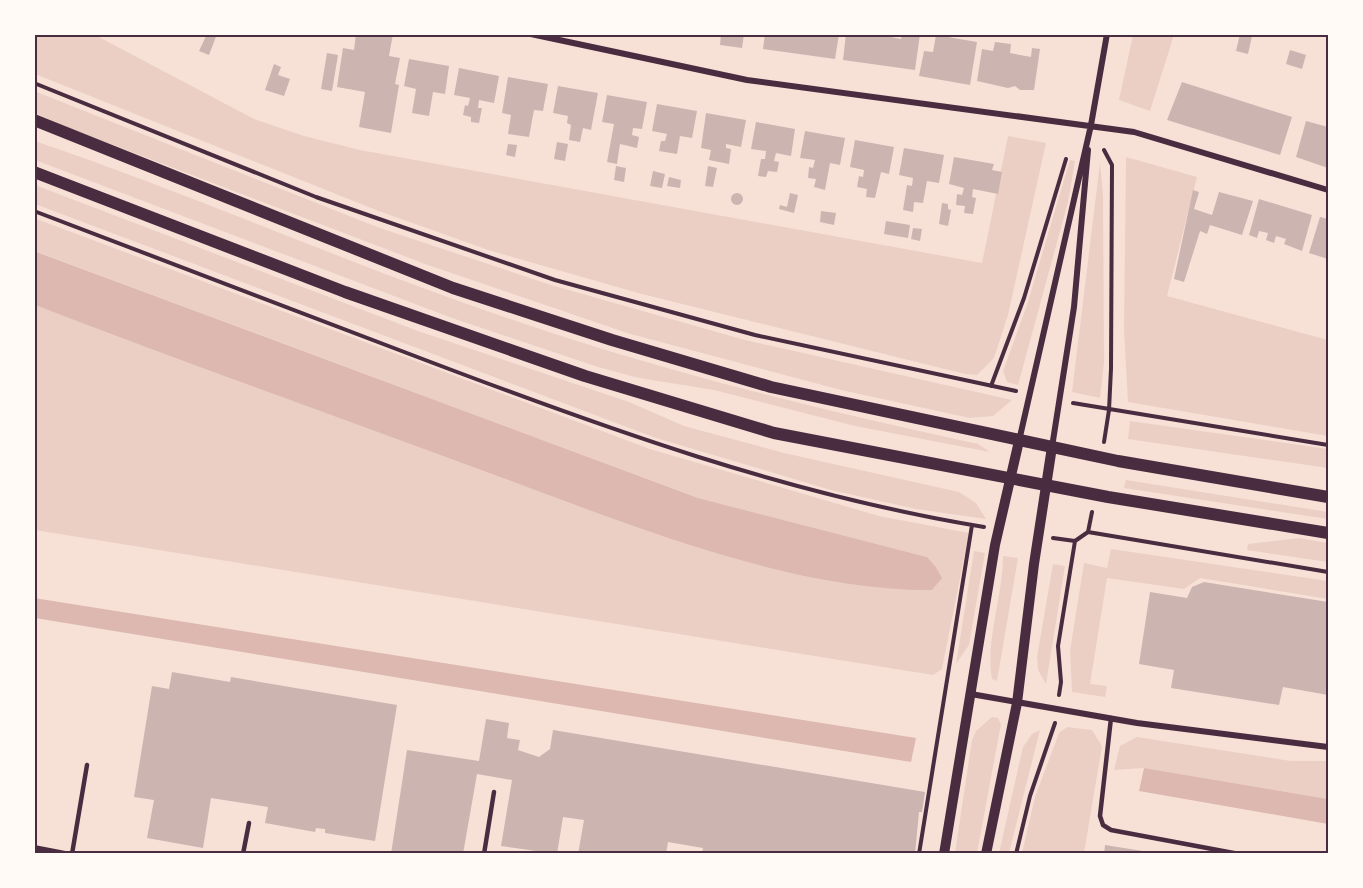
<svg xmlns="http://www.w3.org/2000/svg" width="1363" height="888" font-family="Roboto,sans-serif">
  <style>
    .green { fill: #ebcfc5 }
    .water { fill: #dcb8b0 }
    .building { fill: #ccb4b1 }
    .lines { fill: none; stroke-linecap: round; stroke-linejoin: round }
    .path { stroke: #4a2c40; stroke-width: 4 }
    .service { stroke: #4a2c40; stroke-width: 4.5 }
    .minor { stroke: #4a2c40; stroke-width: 6 }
    .tertiary { stroke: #4a2c40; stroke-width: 10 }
    .secondary { stroke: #4a2c40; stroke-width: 12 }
    .neatline { fill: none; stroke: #4a2c40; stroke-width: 2 }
  </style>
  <rect width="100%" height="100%" fill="#f7e1d7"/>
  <path class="green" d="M34 35H95L254 119 304 136 360 150 982 263 1008 136 1046 143 1008 315 994 358 977 375 965 374 638 293 488 250 376 210 35 74Z
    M1133 35H1174L1150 111 1119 100Z
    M34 91 377 227 551 285 745 340 1012 400 993 416 970 418 841 390 627 333 425 264 64 126 35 113Z
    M35 141C200 197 359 269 525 324 673 374 825 411 978 444L990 452 855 426 714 390 639 378 598 367 452 318 35 160Z
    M1126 157 1197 177 1167 296 1328 340V436L1128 402 1124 331Z
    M1070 160 1075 161 1068 202 1018 385 1007 382 1003 371 1027 305Z
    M1100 163 1103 194 1104 362 1100 398 1072 392Z
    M35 185 418 331 629 402 684 426 784 453 959 492 976 503 986 519 916 509 831 490 656 438 35 204Z
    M34 218 650 449 879 516 969 533 942 669 933 675 35 530V305L602 514 751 563 826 579 927 557 698 498 35 251Z
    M1130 421 1328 449V468L1128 439Z
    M1126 480 1328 512V519L1124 488Z
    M1299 538 1328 543V562L1247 550 1248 544Z
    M1111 549 1328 581V599L1200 578 1184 589 1107 578 1090 684 1107 686 1105 697 1072 692 1070 651 1084 563 1107 568Z
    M974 551 985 553 969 645 956 664Z
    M1003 556 1018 558 997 681 992 679C985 643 1003 595 1003 556Z
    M1053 564 1065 566 1046 684 1038 670 1037 657Z
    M992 717 998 718 1001 724 977 853H955L972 740 976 731Z
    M1067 727 1092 730 1102 746 1084 853H1022L1035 797 1059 733Z
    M1040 730 1009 853H999L1023 747 1032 734Z
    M1137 737 1291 761H1328V799L1144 768 1114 770 1120 746Z"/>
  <path class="water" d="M34 251 698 498 927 557 935 566 942 578 932 590C786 591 621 521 484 471 334 416 184 362 35 305Z
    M34 598 916 738 911 762 35 618Z
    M1144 768 1328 799V824L1139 791Z"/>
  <path class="building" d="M207 34H217L209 55 199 51Z
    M356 34H393L389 56 400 58 395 84 399 85 391 133 359 127 365 92 337 87 343 48 354 50Z
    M721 34H744L742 48 720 45Z
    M765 34H839L835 59 763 49Z
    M846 34H891V37L901 39 902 34H920L915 70 843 60Z
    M1240 34 1252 36 1248 54 1236 51Z
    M936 35 977 42 970 85 919 76 924 51 933 52Z
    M995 42 1011 44 1010 53 1031 57 1032 48 1040 49 1034 90H1020L1015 86 1008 88 977 81 982 49 993 51Z
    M1290 50 1306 55 1302 69 1286 64Z
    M327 53 338 55 332 91 321 89Z
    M409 59 449 66 445 94 433 92 429 116 412 113 416 89 404 86Z
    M274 64 281 67 278 75 290 79 284 96 265 90Z
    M459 68 499 76 494 103 479 100 478 108H482L479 123 471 122V117L463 115 465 105 468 106 470 98 454 95Z
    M508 77 548 84 543 111 534 110 529 137 508 134 511 115 502 113Z
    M1182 82 1292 117 1280 155 1167 120Z
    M558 86 598 93 591 130 583 128 580 142 569 140 571 125 567 123 568 116 553 113Z
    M607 95 647 102 642 129 633 128 632 135 639 137 637 148 620 144 617 164 607 162 614 124 602 122Z
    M657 104 697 111 692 138 680 136 677 154 659 151 661 141H665L667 134 652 131Z
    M706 113 746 120 741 147 726 144V148L731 149 729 164 709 160 711 150 701 148Z
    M1306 121 1328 127V168L1296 157Z
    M756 122 795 129 791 156 776 153 774 161 779 162 777 172 768 171 766 177 758 176 761 159H765L766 151 751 149Z
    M805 131 845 138 840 165 830 163 825 190 814 187 816 179 808 178 809 167 813 168 815 160 800 158Z
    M855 140 894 147 889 174 881 172 875 198 866 197 867 189 857 187 859 176 863 177 864 170 850 167Z
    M557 142 568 144 565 161 554 159Z
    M508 144 517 145 515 157 506 155Z
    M904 148 944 155 939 183 927 181 923 203 914 202 913 212 903 210 907 185 912 186 913 178 899 175Z
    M954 157 994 164 992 170 1002 172 998 194 973 189 972 197 976 198 973 214 964 213 965 206 956 205 957 194 962 195 964 188 949 184Z
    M616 166 626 168 624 182 614 180Z
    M708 166 717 168 713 187 705 186Z
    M653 171 665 174 662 188 650 186Z
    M669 177 681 180 680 188 667 186Z
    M1193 190 1199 192 1194 209 1212 215 1219 192 1253 201 1242 235 1210 225 1207 234 1200 231 1184 282 1174 279Z
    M790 193 798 195 794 213 779 209 780 205 787 207Z
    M731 199a6 6 0 1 1 12 0a6 6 0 1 1-12 0Z
    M1259 199 1312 215 1302 251 1284 244 1286 239 1276 236 1274 243 1266 240 1268 233 1259 231 1257 238 1249 235Z
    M942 203 948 204V209L951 210 948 226 939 224Z
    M821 211 836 213 834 225 820 222Z
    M1320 217 1328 219V259L1309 253Z
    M886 221 910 225 908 238 884 234Z
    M913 228 922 229 920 241 911 239Z
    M1204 582 1328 602V695L1283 687 1279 705 1171 688 1174 670 1139 664 1150 592 1187 598 1192 587Z
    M172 672 230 682 231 677 397 705 375 841 325 833V829L316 828 315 832 265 823 268 807 211 798 203 848 147 838 154 800 134 797 152 686 169 689Z
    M486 719 509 723 507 738 520 740 518 750 539 757 550 749 553 730 925 792 922 812H919L915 854H702L703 848 668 842 666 854H578L584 820 563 817 557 854 501 846 512 780 477 774 463 854H391L407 750 479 761Z
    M1105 845 1149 852V854H1104Z"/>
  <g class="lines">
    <path class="path" d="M34 83 316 197 555 280 755 335 1016 391
      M34 211C163 260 292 309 420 358 604 428 789 495 984 527
      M991 386 1024 298 1066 159
      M1073 403 1328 445
      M1104 442 1109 410 1111 369 1112 165 1104 150
      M1088 532 1328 572
      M1053 538 1075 541 1088 532 1092 512
      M1059 695 1061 682 1058 646 1075 541
      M919 854 972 525
      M1016 854 1030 796 1055 723"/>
    <path class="service" d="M1111 718 1100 816 1103 825 1111 830 1239 854
      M72 854 87 765
      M243 854 249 823
      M484 854 494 792"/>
    <path class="minor" d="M531 34 747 80 1134 132 1328 190
      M1019 441 1091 125 1107 34
      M1052 447 1074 307 1088 150
      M971 694 1137 723 1328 747
      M34 848 65 854"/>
    <path class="tertiary" d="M944 854 995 545 1019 441
      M986 854 1017 703 1034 564 1052 447"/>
    <path class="secondary" d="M34 120 453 288 612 340 771 387 1118 461 1328 497
      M34 172 345 292 585 376 774 433 1108 497 1328 533"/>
  </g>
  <rect width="1363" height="888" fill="none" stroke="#fffaf5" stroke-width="72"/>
  <rect x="36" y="36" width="1291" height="816" class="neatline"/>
</svg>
